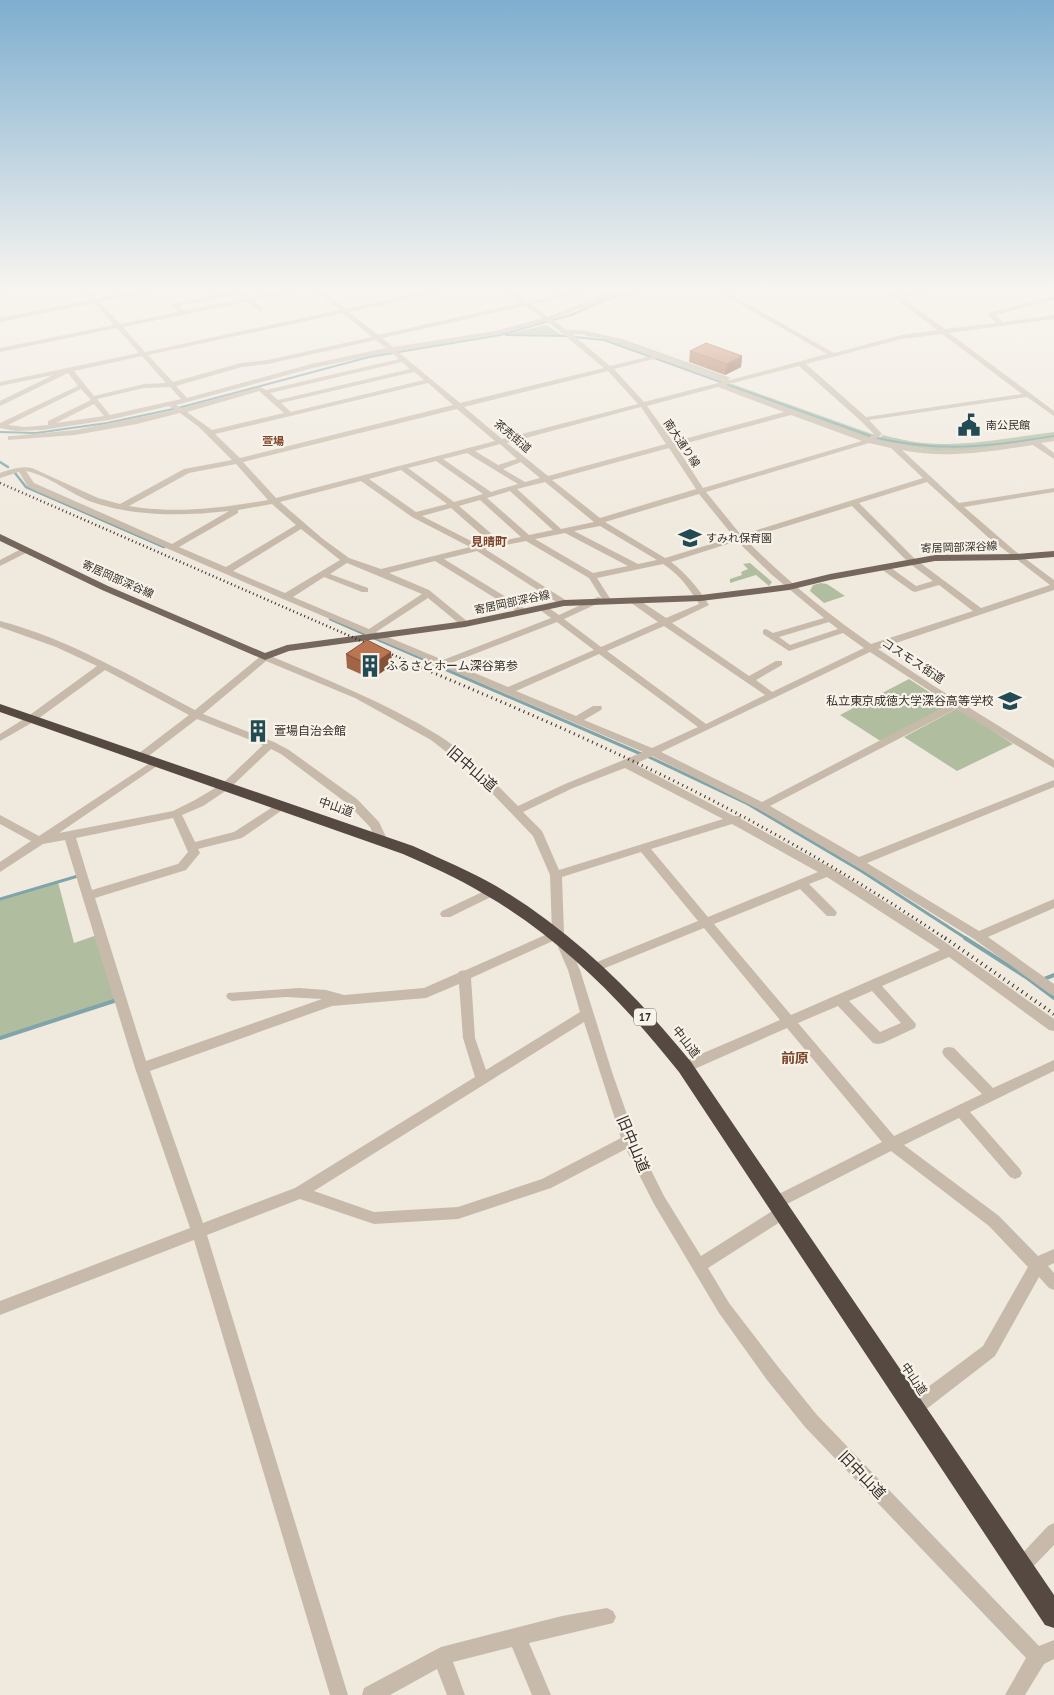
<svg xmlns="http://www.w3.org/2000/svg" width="1054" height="1695" font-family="'PT Sans','Noto Sans JP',sans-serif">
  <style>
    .green { fill: #b0be9f }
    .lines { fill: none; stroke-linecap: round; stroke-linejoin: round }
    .stream-far3 { stroke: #7fa4aa; stroke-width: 2 }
    .stream-far2 { stroke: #7fa4aa; stroke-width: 2.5 }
    .stream-far1 { stroke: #7fa4aa; stroke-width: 3 }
    .stream { stroke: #7fa4aa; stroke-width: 4 }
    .minor { fill: #c7baaa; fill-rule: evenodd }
    .major { fill: #76675c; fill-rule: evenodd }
    .highway { fill: #554941; fill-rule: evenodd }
    .rail-far2 { stroke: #352e29; stroke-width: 2.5; stroke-dasharray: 1 3; stroke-linecap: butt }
    .rail-far1 { stroke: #352e29; stroke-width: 3; stroke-dasharray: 1 4; stroke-linecap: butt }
    .rail { stroke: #352e29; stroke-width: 4; stroke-dasharray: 1 4.5; stroke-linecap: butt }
    .wall { fill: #a16546 }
    .shaded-wall { fill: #835239 }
    .building { fill: #bb7551; stroke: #835239 }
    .labels { text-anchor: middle; stroke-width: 4.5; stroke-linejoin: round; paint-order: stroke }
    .far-poi-label { font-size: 11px; fill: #352e29; stroke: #f8f3ea; text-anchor: start }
    .far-street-label { font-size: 11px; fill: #352e29; stroke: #f8f3ea }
    .far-neighbourhood-label { font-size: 11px; font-weight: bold; fill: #7d452a; stroke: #f8f3ea }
    .shield { fill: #f8f3ea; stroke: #706963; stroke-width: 1 }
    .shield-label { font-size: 11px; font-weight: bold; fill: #352e29 }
    .far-quarter-label { font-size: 12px; font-weight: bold; fill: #7d452a; stroke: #f8f3ea }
    .street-label { font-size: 12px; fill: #352e29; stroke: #f8f3ea }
    .poi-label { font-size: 12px; fill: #352e29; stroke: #f8f3ea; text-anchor: start }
    .neighbourhood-label { font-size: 14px; font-weight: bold; fill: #7d452a; stroke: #f8f3ea }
    .near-street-label { font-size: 15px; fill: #352e29; stroke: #f8f3ea }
  </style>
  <rect width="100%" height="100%" fill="#f0e9de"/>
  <path class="green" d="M546 325 562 335 507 334Z
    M585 331 622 339 731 378 719 381 602 338 586 336Z
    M732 384 875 435 873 437 878 439 883 435C896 438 910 442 924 443 967 447 1012 437 1054 432V438L978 450 935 451 872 440 725 386Z
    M750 563 772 582 769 586 756 575 730 583V579L742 575 741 572 748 569 743 564Z
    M821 583 827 584 845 596 824 603 810 591 813 585Z
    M909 679 949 705 882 742 840 715Z
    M958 708 1013 744 957 771 904 737Z
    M58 882 74 943 100 934 120 999 0 1038V899Z"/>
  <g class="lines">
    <path class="stream-far3" d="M506 335 565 336 604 340 873 437C939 453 988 447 1054 436
      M0 432 36 433 107 423 178 408 369 357 500 335 571 315 639 286"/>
    <path class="stream-far2" d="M0 462 8 467
      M15 473 26 487 164 547
      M330 619 364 634
      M374 638 450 671"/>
    <path class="stream-far1" d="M447 670 641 754
      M649 757 748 804 863 872 967 939
      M0 899 78 876"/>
    <path class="stream" d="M965 938 1026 977 1054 998
      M1044 979 1054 975
      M0 1038 117 1000"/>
    <path class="minor" d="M14 286H29L0 293V289Z
      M79 286H86L97 299 161 286H176L100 302 120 324 178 312 172 306V304L238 290 249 297 303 286H317L346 309 451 286H465L349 312 378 335 521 303 497 286H505L527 302 596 286H609L531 305 548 317 625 286H634L600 302 552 319 567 330H581L615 338 730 380 827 354 708 286H716L834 353 902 335 937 330 879 286H887L899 296 935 286H947L903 298 945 329 996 323 988 315V313L1054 296V300L995 315 1003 322 1054 315V319L949 333 1054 411V416L1027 397 869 420 882 434 875 440 935 451 979 449 1054 437V441L1041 443 1054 453V459L1033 445C989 452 946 459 902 450L959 503 1054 488V492L964 507 1015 551 1054 580V590L878 649 934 686 1054 760V768L956 709 770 806 859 857 1054 780V787L867 863 979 931 1054 899V908L988 937 1054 984V996L1050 994 974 939 854 865 758 809 652 756 635 764 734 816H740L741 819 833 869 915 921 1054 1019V1031L1049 1030 949 957 882 986 916 1024 915 1028 883 1043 878 1044 873 1043 838 1006 798 1023 894 1136 982 1094 944 1056 942 1052 944 1048 949 1047 954 1048 993 1088 1054 1060V1071L970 1112 1020 1169 1022 1173 1020 1177 1015 1179 1010 1177 959 1118 904 1145 999 1216 1038 1256 1054 1249V1263L1048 1266 1054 1273V1290L1049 1288 1039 1277 995 1356 920 1414 914 1416 908 1414 906 1408 908 1402 983 1346 1028 1267 989 1226 891 1151 783 1206 788 1207 790 1212 788 1217 708 1268 729 1303 779 1368 817 1415 1039 1646 1054 1640V1659L1044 1664 1025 1695H1005L1026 1658 805 1427 767 1380 719 1313 654 1204 626 1149 551 1188 458 1219 374 1224 300 1199 207 1235 348 1695H330L194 1240 0 1315V1301L190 1228 135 1068 65 840 43 844 0 872V862L31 841 0 824V815L39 836 156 759 160 760 161 762 160 764 59 833 173 811 195 800 222 784 263 745 197 719 146 758H138L137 756 138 754 189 715 105 670 35 721 0 741V734L27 717 97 666 56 647 0 627V621C69 639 132 677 195 710L262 655H268C326 679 384 702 438 735 468 754 493 781 518 806L565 784 643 752 283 599 36 491 28 487 19 472 0 478V473C11 469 21 466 32 468L98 498 120 504 184 469 232 460 199 427 180 413 137 424 75 435 8 440V436H11L75 430 175 410 169 406 109 420 42 430 16 431 0 428V423L78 386 68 373 0 406V401L53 375 0 386V382L139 353 117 328 0 352V348L114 325 94 303 0 322V318L91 300ZM312 288 340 310 145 352 123 327 246 302 261 312 263 311V309L253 300ZM237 294 243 299 184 311 179 306ZM525 306 543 318 495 331 393 347 382 338ZM343 313 372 337 268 360 241 363 173 382 148 355ZM547 321 604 368 460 403 397 351 495 335ZM572 334C600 334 626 346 652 356L610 366ZM942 334 1022 394 866 417 806 364 902 339ZM376 340 386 348 311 364 187 398 176 386 242 367 268 364ZM390 352 399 359 266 390 260 387 182 408 176 405 313 368ZM142 356 166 383 144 384 94 396 74 371ZM658 358 722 382 644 402 614 369ZM402 362 410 369 278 400 270 393ZM799 366 861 421 874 434 868 438 725 385ZM608 371 638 404 502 439 464 407ZM414 372 424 380 291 412 281 403ZM428 383 453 405 240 458 215 434ZM170 387 181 399 110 415 97 399 144 388ZM718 387 784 412 673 442 647 406ZM81 389 91 400 48 421V425L25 427 8 425ZM259 391 284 413 212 430 187 412ZM94 404 104 416 56 423ZM641 407 666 444 548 476 507 443ZM457 409 495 441 276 498 243 462ZM791 415 862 441 703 488 676 446ZM869 443 891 448 923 478 741 535 706 492ZM500 444 517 459 498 465 475 451ZM669 448 696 489 600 518 552 480ZM467 453 518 484 491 492 443 459ZM436 461 483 494 454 502 408 468ZM521 462 523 464 540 478 525 482 503 469ZM236 464 268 500C222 508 175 514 129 506L189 473ZM401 470 447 504 416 512 369 479ZM26 471C50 476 70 494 92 502 136 517 183 516 229 511L172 544 34 483ZM361 481 412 517 470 547 381 569 349 558 323 539 280 502ZM545 482 594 522 561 529 517 489ZM927 482 989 538 1050 585 981 608 915 559 859 503ZM510 491 553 530 529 535 487 498ZM699 494 734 537 665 558 605 522ZM480 500 521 537 500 541 459 506ZM272 504 296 525 226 567 179 547 238 513V510ZM852 506 909 563 933 581 916 586 887 565H881V569L912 591 915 592 939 585 973 611 871 644C826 613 784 578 745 539ZM451 508 491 543 479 545 422 516ZM600 526 657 560 638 564 574 531ZM301 529 340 560 285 593 233 571ZM565 533 628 566 593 573 535 539ZM526 541 589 578 604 602H610L611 600 597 578 663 564C679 574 689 588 699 604L666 618 636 598H630V602L658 622 601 647 564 619 601 602V598L598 597 559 615 546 606H540V610L551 618 443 660 376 632 428 598 462 626H468V622L429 590 389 573 435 561 521 614H527V610L444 559 477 551 561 605H567V601L485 549ZM737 541 771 574 824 618 773 633 766 629 763 630V634L789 651 843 633 864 648 772 692 756 680 782 665V661H776L749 676 672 623 709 605C698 588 687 574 671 562ZM347 563 422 594 369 629 293 597 324 577 362 592H368V588L330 574ZM557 622 594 650 508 687 451 663ZM829 622 838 629 790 645 779 637ZM664 626 765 695 706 724 607 651ZM870 652 950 704 762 802 661 752ZM599 654 698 727 652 748 584 720 601 710 602 708 601 706H593L576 716 516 691ZM266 661 355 698 431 740 471 771 533 836 550 875 552 932 466 970 460 971 458 973 424 988 344 995 326 990 299 988 228 993 226 996 228 999 232 1001 286 997 322 999 146 1061 95 898 186 870 200 853 198 849 242 838 288 806 283 802 279 803 234 832 195 842 182 815 203 806 230 788 271 749 281 754 349 805 370 827 377 842 381 843 387 839 379 822 357 799 289 750 274 742 203 714ZM625 768 723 819 559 870 542 831 523 812 573 788ZM173 818 188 852 178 864 92 890 76 838ZM732 824 818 872 708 917 651 849ZM641 852 698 921 592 964 590 967 592 970H600L704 928 780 1020 680 1063 678 1067 680 1071 685 1072 690 1071 787 1028 882 1142 771 1198 769 1202 771 1206 777 1208 701 1256 664 1196 636 1140 612 1072 580 970 564 934 562 877ZM827 877 940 950 791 1015 714 924 800 889 827 916H835L837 913 835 910 809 884ZM555 940 568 970 580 1012 486 1070 475 1038 471 978ZM459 984 463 1038 475 1077 295 1188 203 1223 150 1071 332 1006 426 998ZM872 991 901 1023 880 1032 849 1001ZM584 1022 621 1138 542 1179 458 1207 374 1212 314 1191Z
      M641 286H650L627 298 622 297Z
      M25 547 29 550 28 552 0 566V560Z
      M493 887 497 888 499 891 497 894 450 917H442L440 914 442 911Z
      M1054 1523V1545L1027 1573 1021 1576 1015 1573 1012 1567 1015 1561 1048 1526Z
      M607 1608 613 1611 616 1617 613 1623 529 1643 551 1695H532L512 1647 453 1662 465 1695H447L437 1669 390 1695H362L364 1688 441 1647 562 1616Z"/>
    <path class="major" d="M0 534 108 586 265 653 287 645 465 621 564 600 701 595 789 584 830 574 935 555 1016 554 1054 551V557L1016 560 935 561 830 580 789 590 701 601 564 606 465 627 289 651 265 660 102 590 0 541Z"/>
    <path class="highway" d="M0 704 413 846C441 859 470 871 496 886 573 932 635 993 691 1062L1054 1595V1628L1045 1625 679 1072C623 1002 562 939 484 894 458 878 430 866 403 854L0 712Z"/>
    <path class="rail-far2" d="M0 483 430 671"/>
    <path class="rail-far1" d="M427 670C487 696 548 721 607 749 725 803 839 867 946 939"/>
    <path class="rail" d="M945 938 1054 1014"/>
  </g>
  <path class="wall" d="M690 351 742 356 741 367 725 375 689 362Z
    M391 652 392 665 372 679 347 668 346 654Z"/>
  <path class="shaded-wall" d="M742 356 741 367 725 375 727 364Z
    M391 652 392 665 372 679 371 666Z"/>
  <path class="building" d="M706 343 742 356 727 364 690 351Z
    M367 640 391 652 371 666 346 654Z"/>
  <linearGradient id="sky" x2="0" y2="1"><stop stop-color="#7eaecf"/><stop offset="0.55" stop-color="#f8f5f0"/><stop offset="1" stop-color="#f8f5f0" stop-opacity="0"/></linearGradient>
  <rect width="1054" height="524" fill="url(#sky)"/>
  <defs>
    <symbol id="civic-bare" viewBox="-9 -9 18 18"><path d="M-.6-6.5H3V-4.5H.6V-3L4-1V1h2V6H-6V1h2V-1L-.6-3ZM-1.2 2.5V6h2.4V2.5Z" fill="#224b53" stroke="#f8f3ea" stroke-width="2.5" paint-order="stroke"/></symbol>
    <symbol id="school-bare" viewBox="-9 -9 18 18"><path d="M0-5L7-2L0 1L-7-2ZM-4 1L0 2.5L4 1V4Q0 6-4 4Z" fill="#224b53" stroke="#f8f3ea" stroke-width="2.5" paint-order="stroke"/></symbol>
    <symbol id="building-bare" viewBox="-9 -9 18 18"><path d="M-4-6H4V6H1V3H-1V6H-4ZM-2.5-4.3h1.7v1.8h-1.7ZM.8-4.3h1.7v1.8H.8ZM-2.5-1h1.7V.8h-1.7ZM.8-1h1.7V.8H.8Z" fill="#224b53" stroke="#f8f3ea" stroke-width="2.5" paint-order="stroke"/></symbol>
  </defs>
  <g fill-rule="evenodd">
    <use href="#civic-bare" x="953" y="409" width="32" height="32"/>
    <use href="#school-bare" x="674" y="522" width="32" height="32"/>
    <use href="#building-bare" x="354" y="650" width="32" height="32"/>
    <use href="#school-bare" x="994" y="685" width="32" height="32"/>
    <use href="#building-bare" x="242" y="715" width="32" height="32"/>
  </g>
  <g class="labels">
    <g class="far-poi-label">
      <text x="986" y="429">南公民館</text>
      <text x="706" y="542">すみれ保育園</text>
    </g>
    <g class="far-street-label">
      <text transform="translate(513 436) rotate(40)" y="4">茶売街道</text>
      <text transform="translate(682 443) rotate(56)" y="4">南大通り線</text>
      <text transform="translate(959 547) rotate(-2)" y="4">寄居岡部深谷線</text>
      <text transform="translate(118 579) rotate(24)" y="4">寄居岡部深谷線</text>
      <text transform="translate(512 602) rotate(-12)" y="4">寄居岡部深谷線</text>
    </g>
    <g class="far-neighbourhood-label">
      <text x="273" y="445">萱場</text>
    </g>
    <rect class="shield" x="634" y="1008.5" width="22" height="17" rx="4"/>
    <g class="shield-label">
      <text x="645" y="1021">17</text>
    </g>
    <g class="far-quarter-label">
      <text x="489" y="546">見晴町</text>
    </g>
    <g class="street-label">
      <text transform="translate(913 661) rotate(33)" y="4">コスモス街道</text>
      <text transform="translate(336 807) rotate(19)" y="4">中山道</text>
      <text transform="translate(686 1042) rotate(52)" y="4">中山道</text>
      <text transform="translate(914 1379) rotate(56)" y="4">中山道</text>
    </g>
    <g class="poi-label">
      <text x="386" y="670">ふるさとホーム深谷第参</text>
      <text x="994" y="705" text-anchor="end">私立東京成徳大学深谷高等学校</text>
      <text x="274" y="735">萱場自治会館</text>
    </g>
    <g class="neighbourhood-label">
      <text x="795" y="1063">前原</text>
    </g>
    <g class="near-street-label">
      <text transform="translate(472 769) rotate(41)" y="5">旧中山道</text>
      <text transform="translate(633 1144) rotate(67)" y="5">旧中山道</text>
      <text transform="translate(862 1475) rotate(46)" y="5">旧中山道</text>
    </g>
  </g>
</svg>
